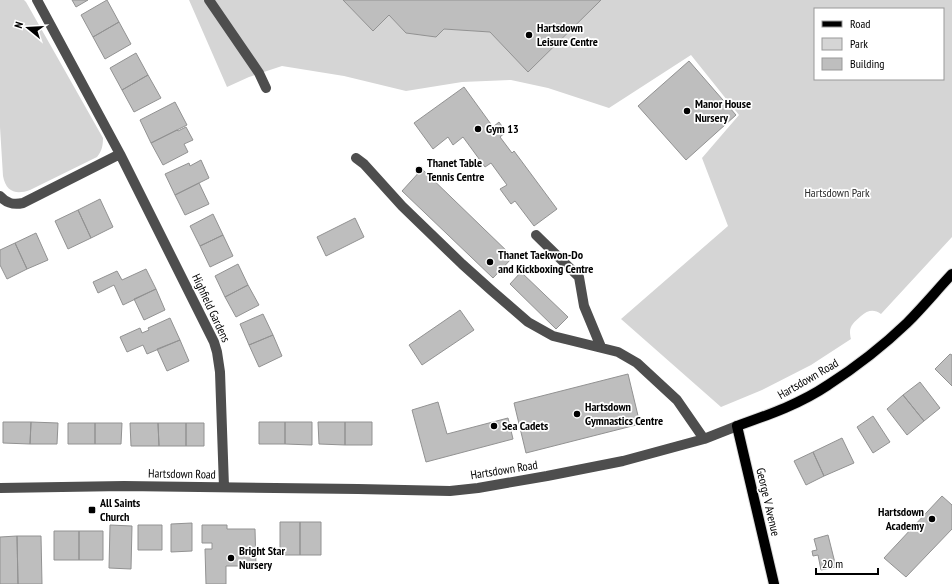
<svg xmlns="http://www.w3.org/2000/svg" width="952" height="584" font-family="'PT Sans Narrow',sans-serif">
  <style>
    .green { fill: #d5d5d5; fill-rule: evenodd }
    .building { fill: #bebebe; stroke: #929292 }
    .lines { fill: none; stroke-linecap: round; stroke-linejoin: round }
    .major-casing { stroke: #dbdbdb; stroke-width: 12 }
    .minor { stroke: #4e4e4e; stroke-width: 10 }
    .major { stroke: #000; stroke-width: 10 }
    .poi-dot { fill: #000; stroke: #fff; stroke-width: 1.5 }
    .labels { text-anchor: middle; stroke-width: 3.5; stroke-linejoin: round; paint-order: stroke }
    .poi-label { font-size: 12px; font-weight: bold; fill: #000; stroke: #fff; text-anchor: start }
    .park-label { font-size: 12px; fill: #2c2c2c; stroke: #fff }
    .street-label { font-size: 12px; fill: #000; stroke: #fff }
  </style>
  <rect width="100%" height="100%" fill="#fff"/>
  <path class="green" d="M0 0H24L26 2 103 138C103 145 102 151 97 157L30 190C16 195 6 192 3 176L0 127Z
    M189 0H952V237L881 314C874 309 868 310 861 316 852 324 848 327 851 339L811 365 762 390 721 407 621 319 728 226 702 158 739 115 691 55 609 108 548 88 511 80 462 82 406 91 344 76 282 66 249 77 227 87ZM815 9H943V79H815Z"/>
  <path class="building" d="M72 0H88L76 7Z
    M107 0 119 22 93 37 81 15Z
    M343 0H601L528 72 490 32 444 29 436 37 406 33 389 15 373 31Z
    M119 22 131 44 105 59 93 37Z
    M136 53 148 75 122 90 110 68Z
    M689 61 736 115 686 160 638 106Z
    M148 75 161 98 134 112 122 90Z
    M464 87 493 127 499 122 506 132 500 137 512 153 514 151 557 209 534 226 515 201 511 204 500 189 507 185 491 163 485 167 463 137 453 145 448 137 433 149 414 123Z
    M175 102 187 125 151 143 140 120Z
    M186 127 193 140 184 144 188 152 163 165 151 143 177 130 178 131Z
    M201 160 209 178 175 195 165 174 189 163 190 166Z
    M422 169 513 257 493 278 402 191Z
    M199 183 209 204 185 215 175 195Z
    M100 199 113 227 91 238 78 210Z
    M78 210 91 238 68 249 55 221Z
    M213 214 223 235 200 246 190 226Z
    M355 218 364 237 326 256 317 237Z
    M36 233 48 260 27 269 15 243Z
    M223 235 233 256 210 267 200 246Z
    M15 243 27 269 7 279 0 265V250Z
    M238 264 248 285 225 297 215 276Z
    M146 269 156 289 123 305 114 285 98 293 93 282 117 271 122 280Z
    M521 272 568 317 556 329 510 284Z
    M248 285 259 305 236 317 225 297Z
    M156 289 165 310 144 320 134 299Z
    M460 310 474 330 422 365 409 345Z
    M263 314 273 335 249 345 240 324Z
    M170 318 180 340 147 354 143 345 127 352 120 337 140 328 142 333 149 330 148 328Z
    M273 335 282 356 259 367 249 345Z
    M180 340 189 361 167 371 157 349Z
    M950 354 952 355V386L935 369Z
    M628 374 640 424 526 453 514 403Z
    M920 382 940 408 924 421 903 395Z
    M903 395 924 421 907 435 887 409Z
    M438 402 447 434 508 418 513 439 426 462 412 410Z
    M873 416 890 442 873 453 857 427Z
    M3 422H31L30 444 3 443Z
    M31 422 58 423 57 444H30Z
    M259 422H285V444H259Z
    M285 422H312V445L285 444Z
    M318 422H345V445L319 444Z
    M345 422H372V445H345Z
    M68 423H95V444H68Z
    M95 423H122L121 444H95Z
    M130 423H158L159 446H131Z
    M158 423H186V446H159Z
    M186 423H204V446H186Z
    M842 438 854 463 824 476 813 452Z
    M813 452 824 476 806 485 794 461Z
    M942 496 952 505V529L906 577 884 558Z
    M280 522H300V555H280Z
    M300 522H321V555H300Z
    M192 523V551L171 552V524Z
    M110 525 132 526 131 569 109 568Z
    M138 525H162V550H138Z
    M202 525H227V529H255L256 566H226V584H206L205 549H212V543H202Z
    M54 531H79V560H54Z
    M79 531H103V560H79Z
    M828 535 836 567 821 570 818 555 813 556 812 551 817 550 814 539Z
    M17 536H41L42 584H18Z
    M17 536 18 584H0V537Z"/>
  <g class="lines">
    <defs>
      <path id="major" d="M774 584 737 426C768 415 800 404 828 385 856 367 883 346 907 323 923 307 937 290 952 274"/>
    </defs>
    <use href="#major" class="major-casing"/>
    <path class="minor" d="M37 0 120 154 214 342 217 352 220 372 224 487
      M209 0 259 73 266 88
      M356 158 364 164 402 206 462 264 491 290 528 322 553 336 618 352 637 363 677 400 704 439
      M0 196C7 204 14 205 23 203L120 154
      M536 235 579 277 584 306 601 347
      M0 488 124 486 358 489 450 491 478 488 547 476 623 461 704 439 737 426"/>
    <use href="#major" class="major"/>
  </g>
  <g class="poi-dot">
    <circle cx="529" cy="35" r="4"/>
    <circle cx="687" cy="111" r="4"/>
    <circle cx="478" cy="129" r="4"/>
    <circle cx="419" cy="170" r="4"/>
    <circle cx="490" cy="262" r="4"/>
    <circle cx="577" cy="414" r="4"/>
    <circle cx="494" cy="426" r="4"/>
    <rect x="88" y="506" width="8" height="8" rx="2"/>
    <circle cx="932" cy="519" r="4"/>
    <circle cx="231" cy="558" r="4"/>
  </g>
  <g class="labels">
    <g class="poi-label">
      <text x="537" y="32">Hartsdown<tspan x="537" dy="14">Leisure Centre</tspan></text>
      <text x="695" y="108">Manor House<tspan x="695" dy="14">Nursery</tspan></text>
      <text x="486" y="133">Gym 13</text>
      <text x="427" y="167">Thanet Table<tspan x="427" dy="14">Tennis Centre</tspan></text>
      <text x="498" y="259">Thanet Taekwon-Do<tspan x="498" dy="14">and Kickboxing Centre</tspan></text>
      <text x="585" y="411">Hartsdown<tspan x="585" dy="14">Gymnastics Centre</tspan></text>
      <text x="502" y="430">Sea Cadets</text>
      <text x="100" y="507">All Saints<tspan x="100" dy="14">Church</tspan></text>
      <text x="924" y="516" text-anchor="end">Hartsdown<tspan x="924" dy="14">Academy</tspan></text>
      <text x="239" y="555">Bright Star<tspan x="239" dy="14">Nursery</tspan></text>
    </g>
    <g class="park-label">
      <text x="837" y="197">Hartsdown Park</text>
    </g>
    <g class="street-label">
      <text transform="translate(211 308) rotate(65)" y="4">Highfield Gardens</text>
      <text transform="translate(808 379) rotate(-30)" y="4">Hartsdown Road</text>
      <text transform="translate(504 470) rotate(-9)" y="4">Hartsdown Road</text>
      <text transform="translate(182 474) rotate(1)" y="4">Hartsdown Road</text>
      <text transform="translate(768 502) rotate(77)" y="4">George V Avenue</text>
    </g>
  </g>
  <rect x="814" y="8" width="130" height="72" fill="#ffffff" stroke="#999999"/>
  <rect x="822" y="21" width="20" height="6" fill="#000000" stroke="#999999"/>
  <text x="850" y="28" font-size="12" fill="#000000">Road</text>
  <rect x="822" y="38" width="20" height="12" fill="#d5d5d5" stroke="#999999"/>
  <text x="850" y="48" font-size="12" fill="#000000">Park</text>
  <rect x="822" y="58" width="20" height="12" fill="#bebebe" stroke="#999999"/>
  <text x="850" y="68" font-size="12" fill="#000000">Building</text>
  <g transform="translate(28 28) rotate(288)" stroke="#ffffff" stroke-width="3" paint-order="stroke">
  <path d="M0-3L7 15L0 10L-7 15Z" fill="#000000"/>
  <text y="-6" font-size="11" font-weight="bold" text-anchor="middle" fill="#000000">N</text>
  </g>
  <path d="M816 568v6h62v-6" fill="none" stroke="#000000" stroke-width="2"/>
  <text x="822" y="568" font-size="12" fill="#000000" stroke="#ffffff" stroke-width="3" paint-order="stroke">20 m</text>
</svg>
